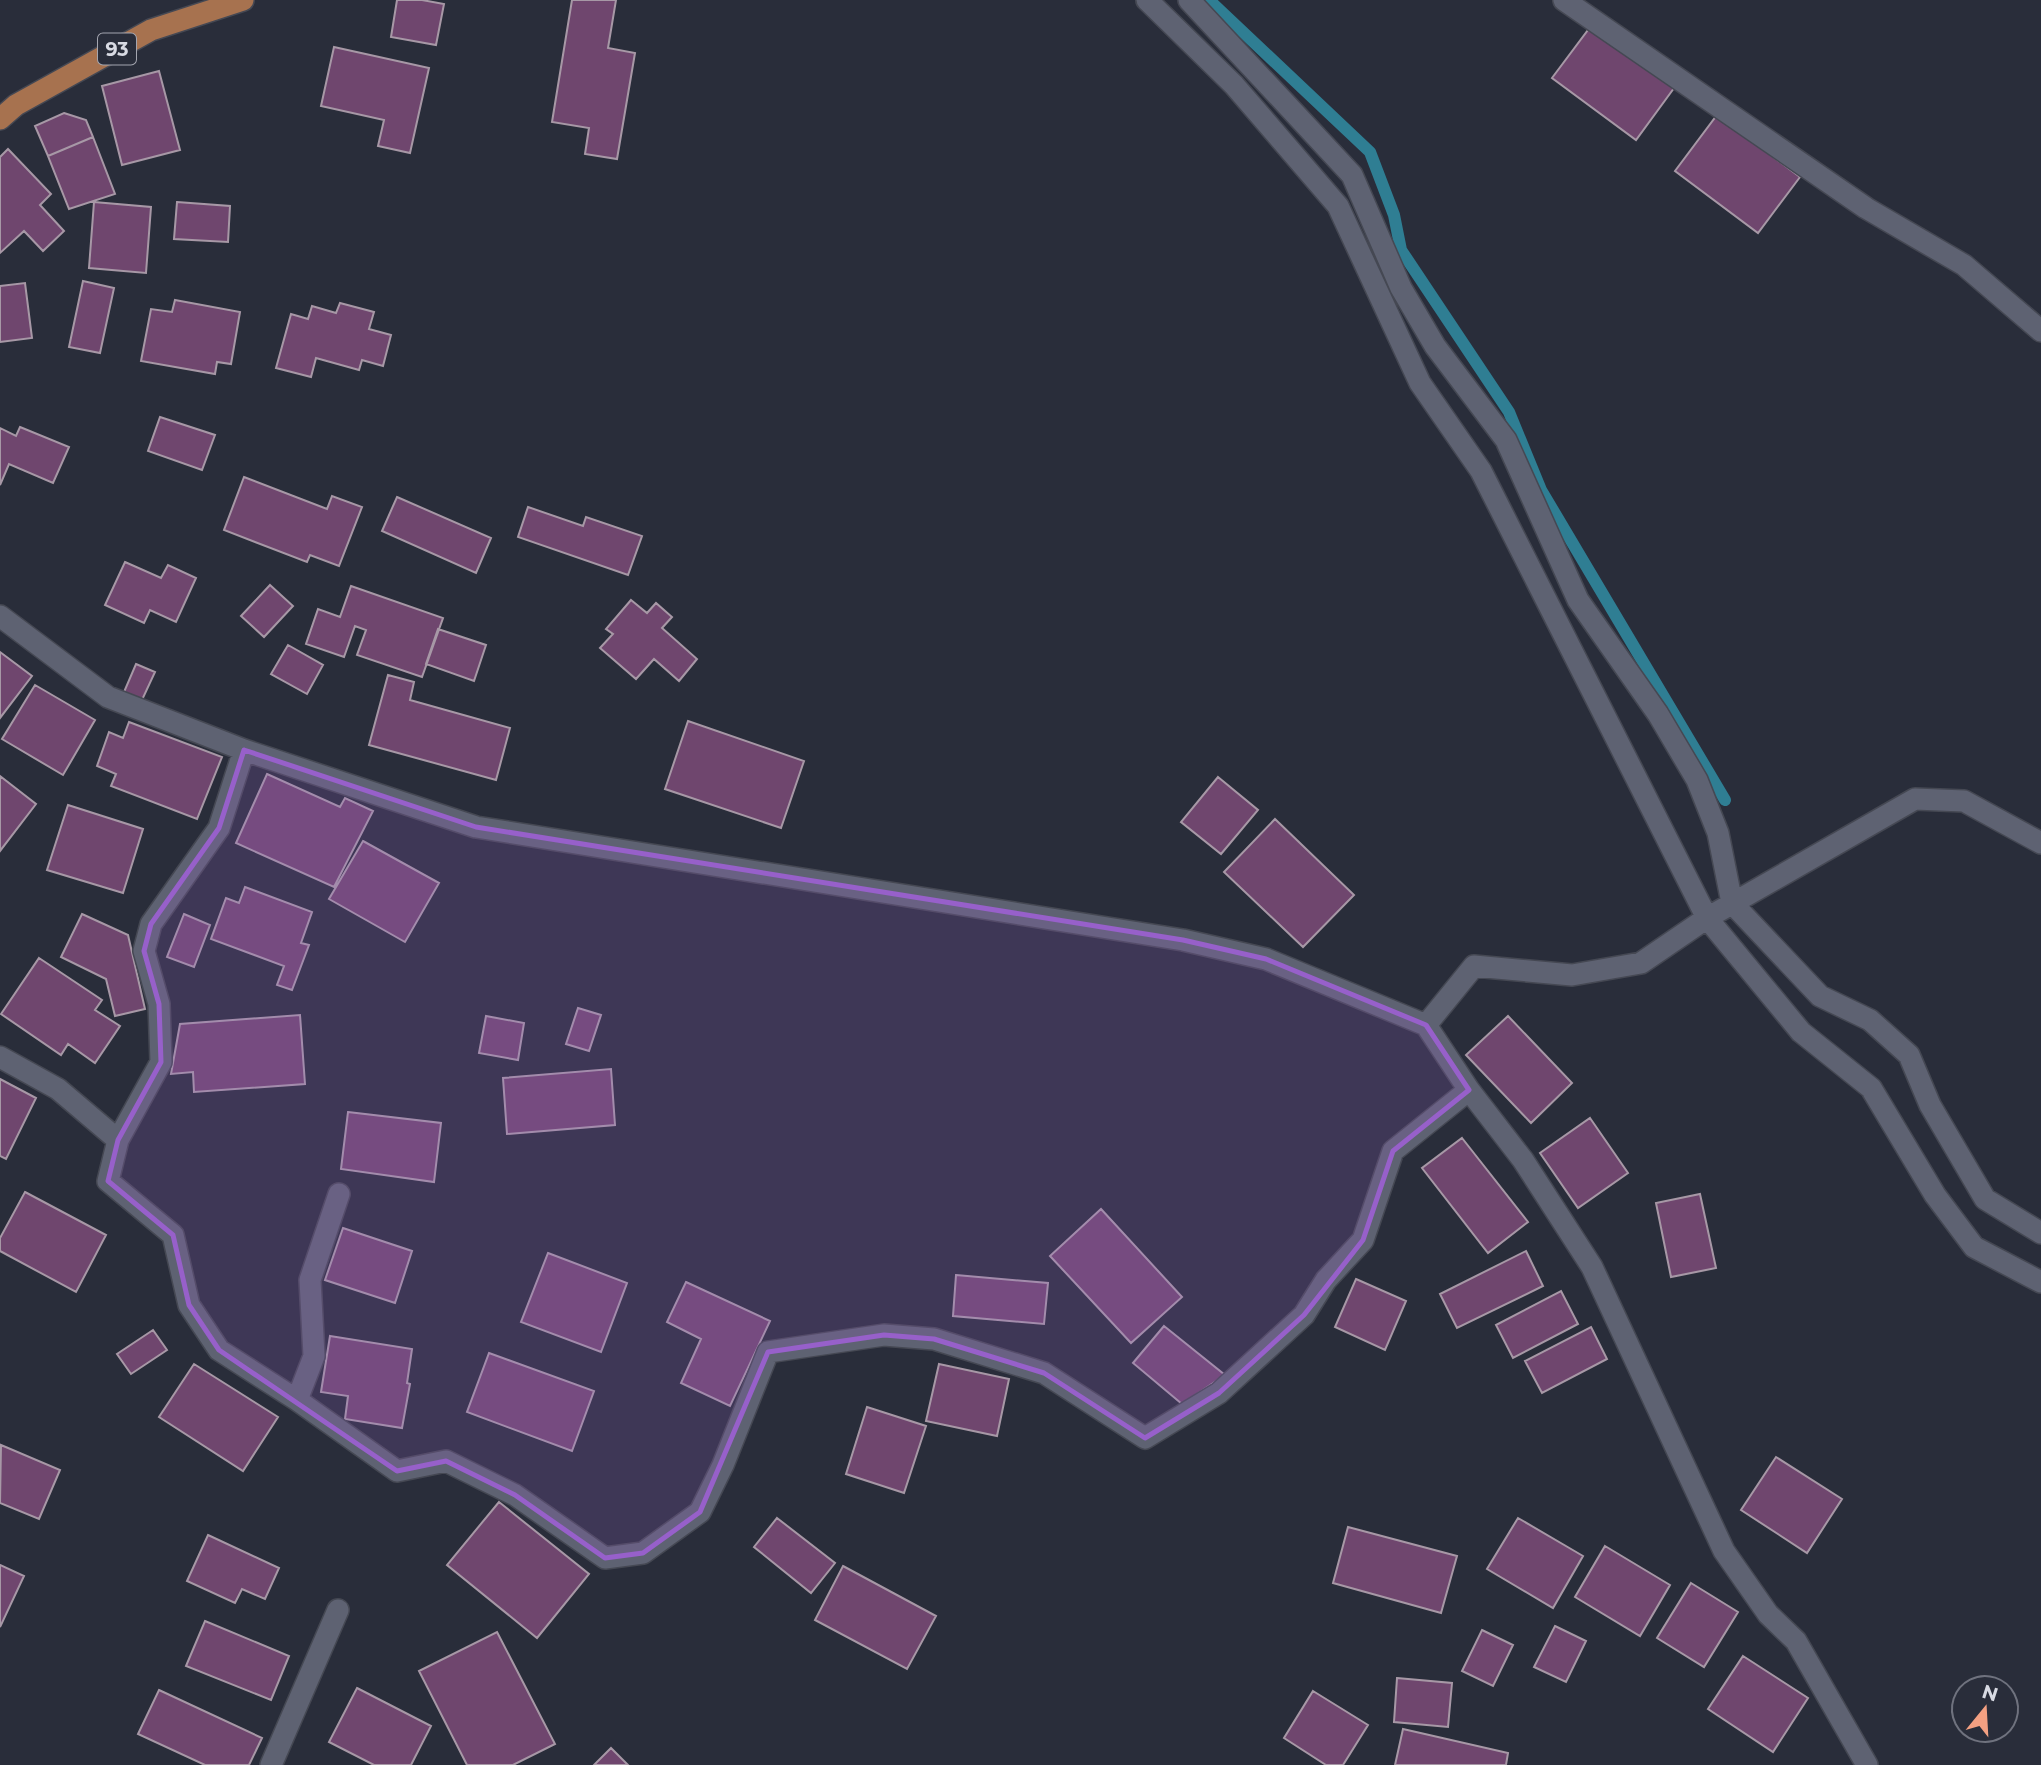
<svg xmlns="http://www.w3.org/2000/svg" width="2041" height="1765" font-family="Montserrat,sans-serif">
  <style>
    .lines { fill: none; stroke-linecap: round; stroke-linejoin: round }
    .stream { stroke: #2f7e93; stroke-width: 12 }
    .building { fill: #6f466e; stroke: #a798a6; stroke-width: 2 }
    .street-casing { stroke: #454853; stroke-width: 24 }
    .primary-casing { stroke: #454853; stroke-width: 24 }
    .street { stroke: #5e6272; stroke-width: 21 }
    .primary { stroke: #a7724f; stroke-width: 21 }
    .marked { fill: #9760ca; fill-opacity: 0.2; stroke: #9760ca; stroke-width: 5; stroke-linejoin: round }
    .labels { text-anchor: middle; stroke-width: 5; stroke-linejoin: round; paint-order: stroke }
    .shield { fill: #292d3a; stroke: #a4a6b0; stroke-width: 2 }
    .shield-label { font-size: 19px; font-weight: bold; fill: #d8dae3 }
  </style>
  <rect width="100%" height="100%" fill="#292d3a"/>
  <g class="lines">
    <path class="stream" d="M1209 0 1370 152 1394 215 1401 250 1509 412 1541 490 1725 800"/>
  </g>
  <path class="building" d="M397 0H422L444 4 436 45 391 37Z
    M572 0H616L608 48 635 53 617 159 585 154 589 128 552 122Z
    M1594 22 1677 84 1636 140 1552 78Z
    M334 47 429 68 410 153 378 146 384 120 321 106Z
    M159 71 180 150 122 165 102 86Z
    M64 113 86 120 93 137 48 156 35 126Z
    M1717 115 1800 177 1758 233 1675 171Z
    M93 137 115 194 69 209 48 156Z
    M8 149 51 194 40 205 64 231 43 251 24 231 0 253V157Z
    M94 202 151 207 146 273 89 268Z
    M177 202 230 206 228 242 174 239Z
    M83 281 114 288 100 353 69 347Z
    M25 283 32 338 0 342V286Z
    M175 300 240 312 231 364 217 362 215 374 141 361 151 309 172 312Z
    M340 303 374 312 369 329 391 335 383 366 362 360 359 370 316 358 311 377 276 368 291 314 308 319 312 306 336 313Z
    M160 417 215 435 202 470 148 451Z
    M20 427 69 447 53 483 9 464 0 485V428L16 436Z
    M244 477 327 509 332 496 362 507 339 566 310 555 307 562 224 530Z
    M397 497 491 538 476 573 382 531Z
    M528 507 583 526 586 517 642 536 628 575 518 537Z
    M125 562 161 578 168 565 196 578 176 622 150 610 144 623 105 605Z
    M270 585 293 606 264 637 241 616Z
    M351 586 443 618 422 677 357 655 366 630 355 626 344 657 306 644 318 609 340 617Z
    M631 600 647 613 656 603 672 617 662 628 697 659 679 681 654 659 636 679 600 648 613 634 606 629Z
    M438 629 486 645 474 681 426 664Z
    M288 645 323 665 307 694 271 674Z
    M0 652 32 676 0 718Z
    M136 664 155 672 142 700 124 692Z
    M388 675 414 682 410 700 510 728 496 780 369 745Z
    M35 685 95 720 63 775 2 739Z
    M688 721 804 761 781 828 665 789Z
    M129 722 222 757 197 819 111 786 116 774 97 766 109 732 123 738Z
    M267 774 340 807 345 798 373 811 334 887 236 843Z
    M0 776 36 804 0 851Z
    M1218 777 1258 810 1221 854 1181 822Z
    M68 805 143 829 123 893 47 870Z
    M1275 819 1354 895 1303 947 1224 872Z
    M363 841 439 883 405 942 329 899Z
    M245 887 312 912 301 943 309 945 292 990 277 985 284 966 211 939 226 898 239 903Z
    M82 914 128 935 145 1009 115 1016 106 979 61 957Z
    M184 914 210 925 194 967 167 957Z
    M39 958 102 1000 95 1010 120 1026 95 1063 68 1044 61 1055 1 1014Z
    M578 1008 601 1015 589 1051 566 1044Z
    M300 1015 305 1084 194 1092 193 1072 171 1074 180 1024Z
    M486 1016 524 1023 518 1060 479 1053Z
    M1508 1016 1572 1083 1531 1123 1466 1055Z
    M611 1069 615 1125 507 1134 503 1078Z
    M0 1079 36 1098 6 1159 0 1156Z
    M348 1112 441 1123 434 1182 341 1169Z
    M1590 1118 1628 1173 1578 1208 1540 1153Z
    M1462 1138 1528 1222 1488 1253 1422 1168Z
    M25 1192 106 1235 76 1292 0 1251V1238Z
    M1700 1194 1716 1268 1671 1277 1656 1203Z
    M1101 1209 1182 1297 1131 1343 1050 1256Z
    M343 1228 412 1251 395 1303 325 1280Z
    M1526 1251 1543 1286 1457 1328 1440 1294Z
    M548 1253 627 1283 601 1352 521 1322Z
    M956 1275 1048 1283 1044 1324 953 1316Z
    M1356 1279 1406 1301 1385 1350 1335 1327Z
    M686 1282 770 1321 730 1406 681 1383 701 1339 667 1322Z
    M1561 1291 1578 1324 1513 1358 1496 1325Z
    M1164 1326 1225 1375 1182 1404 1133 1363Z
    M1591 1327 1607 1359 1542 1393 1525 1361Z
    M153 1330 167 1350 131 1374 117 1354Z
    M330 1336 412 1349 407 1383 410 1384 402 1428 345 1419 348 1396 321 1392Z
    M489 1353 594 1391 572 1451 467 1412Z
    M194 1364 278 1417 243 1471 159 1417Z
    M939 1364 1009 1379 997 1436 926 1421Z
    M867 1407 926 1426 904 1493 846 1474Z
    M1 1445 60 1470 39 1519 0 1503Z
    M1776 1457 1842 1499 1807 1553 1741 1510Z
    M499 1502 589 1574 537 1638 447 1565Z
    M777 1518 835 1563 811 1593 754 1547Z
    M1518 1518 1583 1556 1553 1608 1487 1569Z
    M1348 1527 1457 1556 1441 1613 1333 1583Z
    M208 1535 279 1568 265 1599 242 1589 235 1603 187 1581Z
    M1605 1546 1670 1585 1640 1636 1575 1597Z
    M0 1565 24 1576 0 1627Z
    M843 1566 936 1616 907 1669 815 1620Z
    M1691 1583 1738 1612 1704 1667 1657 1638Z
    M205 1621 289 1656 271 1700 186 1666Z
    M1555 1626 1586 1641 1566 1682 1534 1667Z
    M1482 1630 1513 1645 1493 1686 1462 1671Z
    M497 1632 555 1744 513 1765H467L419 1671Z
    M1743 1656 1808 1698 1773 1752 1708 1709Z
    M1397 1678 1452 1683 1448 1727 1394 1722Z
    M357 1688 431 1726 411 1765H374L329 1742Z
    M159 1690 262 1738 249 1765H205L138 1734Z
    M1313 1691 1368 1725 1343 1765H1326L1284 1738Z
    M1403 1729 1508 1753 1506 1765H1395Z
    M611 1748 628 1765H594Z"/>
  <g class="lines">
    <defs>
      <path id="street" d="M1147 0 1234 85 1338 206 1420 383 1481 471 1707 918 1801 1032 1871 1088 1935 1195 1974 1247 2041 1282
        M1189 0 1352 175 1401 288 1435 346 1506 440 1578 600 1658 714 1697 780 1718 833 1732 903 1820 996 1870 1020 1909 1055 1930 1105 1985 1199 2041 1233
        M1564 0 1866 208 1964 265 2041 331
        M0 616 108 697 244 750 476 827 1183 940 1266 959 1426 1025 1469 1090 1523 1160 1592 1267 1724 1551 1768 1614 1796 1641 1867 1765
        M244 750 219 828 151 924 144 951 159 1004 161 1062 118 1140 108 1181 173 1235 189 1305 219 1350 297 1400
        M1426 1025 1474 966 1572 975 1641 963 1707 918 1915 799 1964 801 2041 843
        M0 1057 58 1089 118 1140
        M339 1194 310 1280 314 1356 297 1400 397 1471 446 1461 515 1495 605 1558 643 1553 700 1512 723 1465 768 1352 884 1335 934 1339 1044 1373 1145 1438 1219 1393 1304 1315 1326 1280 1363 1240 1393 1151 1469 1090
        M271 1765 338 1610"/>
      <path id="primary" d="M0 119 16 105 151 30 243 0"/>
    </defs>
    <use href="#street" class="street-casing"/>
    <use href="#primary" class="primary-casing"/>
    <use href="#street" class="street"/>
    <use href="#primary" class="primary"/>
  </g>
  <path class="marked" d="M244 750 476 827 1183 940 1266 959 1426 1025 1469 1090 1393 1151 1363 1240 1304 1315 1219 1393 1145 1438 1044 1373 934 1339 884 1335 768 1352 700 1512 643 1553 605 1558 515 1495 446 1461 397 1471 219 1350 189 1305 173 1235 108 1181 118 1140 161 1062 159 1004 144 951 151 924 219 828Z"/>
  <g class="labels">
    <rect class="shield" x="98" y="33.5" width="38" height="31" rx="5"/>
    <g class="shield-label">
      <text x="117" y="56">93</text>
    </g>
  </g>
  <g transform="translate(1985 1709) rotate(18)"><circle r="33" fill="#292d3a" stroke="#6f727e" stroke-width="2"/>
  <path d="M0-5L12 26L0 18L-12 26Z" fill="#f3a082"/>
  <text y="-10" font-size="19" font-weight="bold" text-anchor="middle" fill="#d8dae3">N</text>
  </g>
</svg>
